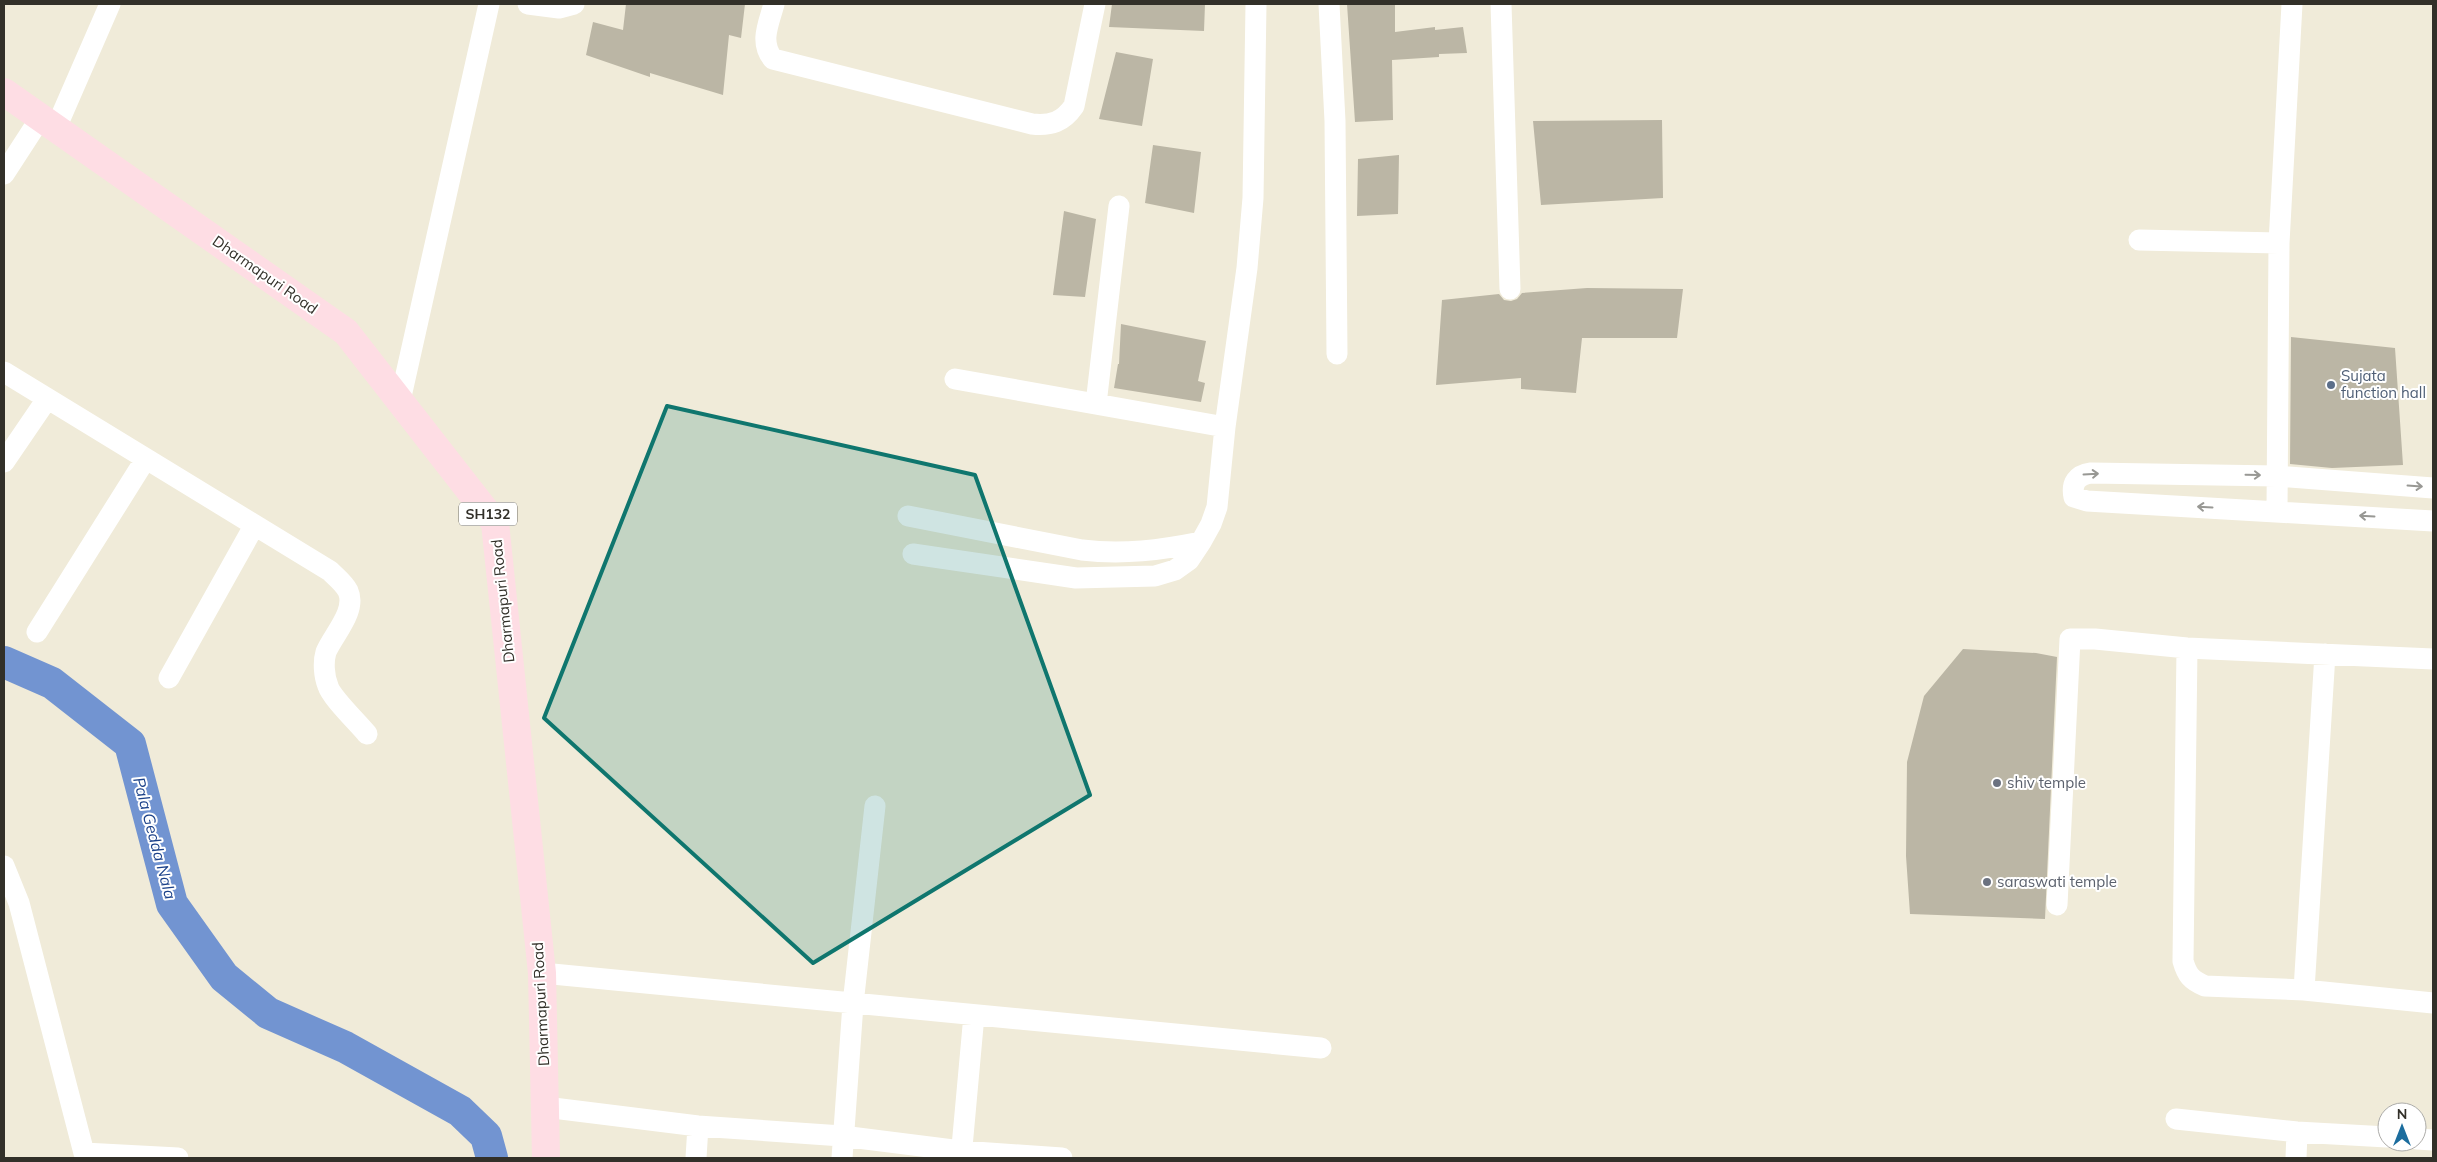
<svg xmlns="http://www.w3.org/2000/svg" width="2437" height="1162" font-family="Mulish,sans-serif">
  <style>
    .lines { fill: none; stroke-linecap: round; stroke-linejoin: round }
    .river { stroke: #7294d1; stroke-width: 32 }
    .building { fill: #bbb6a5 }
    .minor { stroke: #fff; stroke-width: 21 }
    .major { stroke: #fedde4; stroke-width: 28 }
    .oneway { stroke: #989894 }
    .marked { fill: #0f766e; fill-opacity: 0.2; stroke: #0f766e; stroke-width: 4; stroke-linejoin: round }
    .service-dot { fill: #5c6f8a; stroke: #fff; stroke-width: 2 }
    .worship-dot { fill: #6b7280; stroke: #fff; stroke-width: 2 }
    .labels { text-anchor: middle; stroke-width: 4; stroke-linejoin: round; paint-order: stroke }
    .shield { fill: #fff; stroke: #706e69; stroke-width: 1 }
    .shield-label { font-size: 14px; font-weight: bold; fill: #323029 }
    .street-label { font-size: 15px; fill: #323029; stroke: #fff }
    .service-label { font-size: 15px; fill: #4e5e75; stroke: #fff; text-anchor: start }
    .worship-label { font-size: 15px; fill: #5b616d; stroke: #fff; text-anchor: start }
    .water-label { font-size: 16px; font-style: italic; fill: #1b4189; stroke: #fff }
  </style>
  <rect width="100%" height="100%" fill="#f0ebd9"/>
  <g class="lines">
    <path class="river" d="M4 662 52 683 130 744 172 904 224 977 268 1013 345 1047 460 1111 486 1136 492 1158"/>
  </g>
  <path class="building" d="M626 4H745L741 38 729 35 723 95 650 73V77L586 55 593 22 623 30Z
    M1112 4H1205L1204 31 1109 27Z
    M1347 4H1395V32L1435 27V30L1463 27 1467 53 1439 54V57L1392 60 1393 120 1355 122Z
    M1116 52 1153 59 1142 126 1099 119Z
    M1662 120 1663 198 1541 205 1533 121Z
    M1153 145 1201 152 1194 213 1145 203Z
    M1399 155 1398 214 1357 216 1358 159Z
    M1064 211 1096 219 1085 297 1053 295Z
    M1587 288 1683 289 1677 338H1582L1576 393 1521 389V378L1436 385 1442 300 1499 294 1504 300 1511 301 1517 299 1522 293Z
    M1121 324 1206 341 1198 381 1205 383 1201 402 1114 388 1118 364H1119Z
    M2291 337 2395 348 2403 465 2332 468 2290 464Z
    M1963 649 2036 653 2057 657 2045 919 1910 914 1906 856 1907 762 1924 696Z"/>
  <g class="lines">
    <path class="minor" d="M528 4 559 8 574 4
      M774 4C769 23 759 42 773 59L1032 124C1051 126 1063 122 1074 106L1095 4
      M1329 4 1335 121 1337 354
      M1501 4 1510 289
      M56 128 110 4
      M4 174 41 117
      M2139 240 2279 243
      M4 372 330 571C336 577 344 583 348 591 357 611 333 635 326 652 323 662 324 676 328 686 331 697 358 723 367 734
      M955 379 1225 427
      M400 401 489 4
      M1096 404 1119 206
      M4 462 47 399
      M2433 488 2277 476 2091 473C2077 475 2071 483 2074 497L2087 501 2433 521
      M2277 511 2279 243 2292 4
      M908 516 1082 550C1123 555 1161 550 1201 542
      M913 554 1076 578 1155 576 1175 570 1189 560 1201 542 1211 524 1217 507 1225 427 1247 268 1253 198 1256 4
      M37 632 145 460
      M2187 648 2183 961C2187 975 2191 980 2205 986L2304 990 2433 1003
      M169 678 254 526
      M4 866 19 903 84 1153 178 1158
      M2057 905 2070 639H2095L2187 648 2433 659
      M542 973 1321 1048
      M2304 990 2325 654
      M545 1107 698 1126 842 1136 961 1151 1062 1158
      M2176 1119 2297 1132 2387 1137
      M2417 1139 2433 1140
      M696 1158 698 1126
      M842 1158 853 1004 875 806
      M961 1158 974 1015
      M2296 1158 2297 1132"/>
    <path class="major" d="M4 92 346 332 495 523 542 973 546 1158"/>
  </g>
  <defs><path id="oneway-shaft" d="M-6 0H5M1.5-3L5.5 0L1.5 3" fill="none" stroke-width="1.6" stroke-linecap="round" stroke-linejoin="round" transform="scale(1.25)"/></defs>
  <g class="oneway">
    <use href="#oneway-shaft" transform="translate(2091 474) rotate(-3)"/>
    <use href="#oneway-shaft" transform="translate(2253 475) rotate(1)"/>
    <use href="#oneway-shaft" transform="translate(2415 486) rotate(4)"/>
    <use href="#oneway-shaft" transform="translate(2205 507) rotate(-177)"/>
    <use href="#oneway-shaft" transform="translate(2367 516) rotate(-177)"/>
  </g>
  <path class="marked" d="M667 406 975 475 1090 795 813 963 544 718Z"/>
  <circle class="service-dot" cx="2331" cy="385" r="5"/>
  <g class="worship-dot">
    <circle cx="1997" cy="783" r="5"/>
    <circle cx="1987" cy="882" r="5"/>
  </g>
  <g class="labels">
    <rect class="shield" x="459" y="502.5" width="58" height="23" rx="4"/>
    <g class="shield-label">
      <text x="488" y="519">SH132</text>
    </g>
    <g class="street-label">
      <text transform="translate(265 275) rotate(35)" y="5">Dharmapuri Road</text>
      <text transform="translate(503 601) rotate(-96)" y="5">Dharmapuri Road</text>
      <text transform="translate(541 1004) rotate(-93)" y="5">Dharmapuri Road</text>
    </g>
    <g class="service-label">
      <text x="2341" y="381">Sujata<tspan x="2341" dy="17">function hall</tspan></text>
    </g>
    <g class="worship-label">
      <text x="2007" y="788">shiv temple</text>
      <text x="1997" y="887">saraswati temple</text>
    </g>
    <g class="water-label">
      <text transform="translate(155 838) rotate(75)" y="6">Pala Gedda Nala</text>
    </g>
  </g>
  <rect width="2437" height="1162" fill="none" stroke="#323029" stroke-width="10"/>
  <g transform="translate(2402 1127)"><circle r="24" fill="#ffffff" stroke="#adaca9"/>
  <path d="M0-4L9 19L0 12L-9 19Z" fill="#1c6d9e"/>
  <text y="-8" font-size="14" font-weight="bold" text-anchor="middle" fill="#323029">N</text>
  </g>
</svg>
